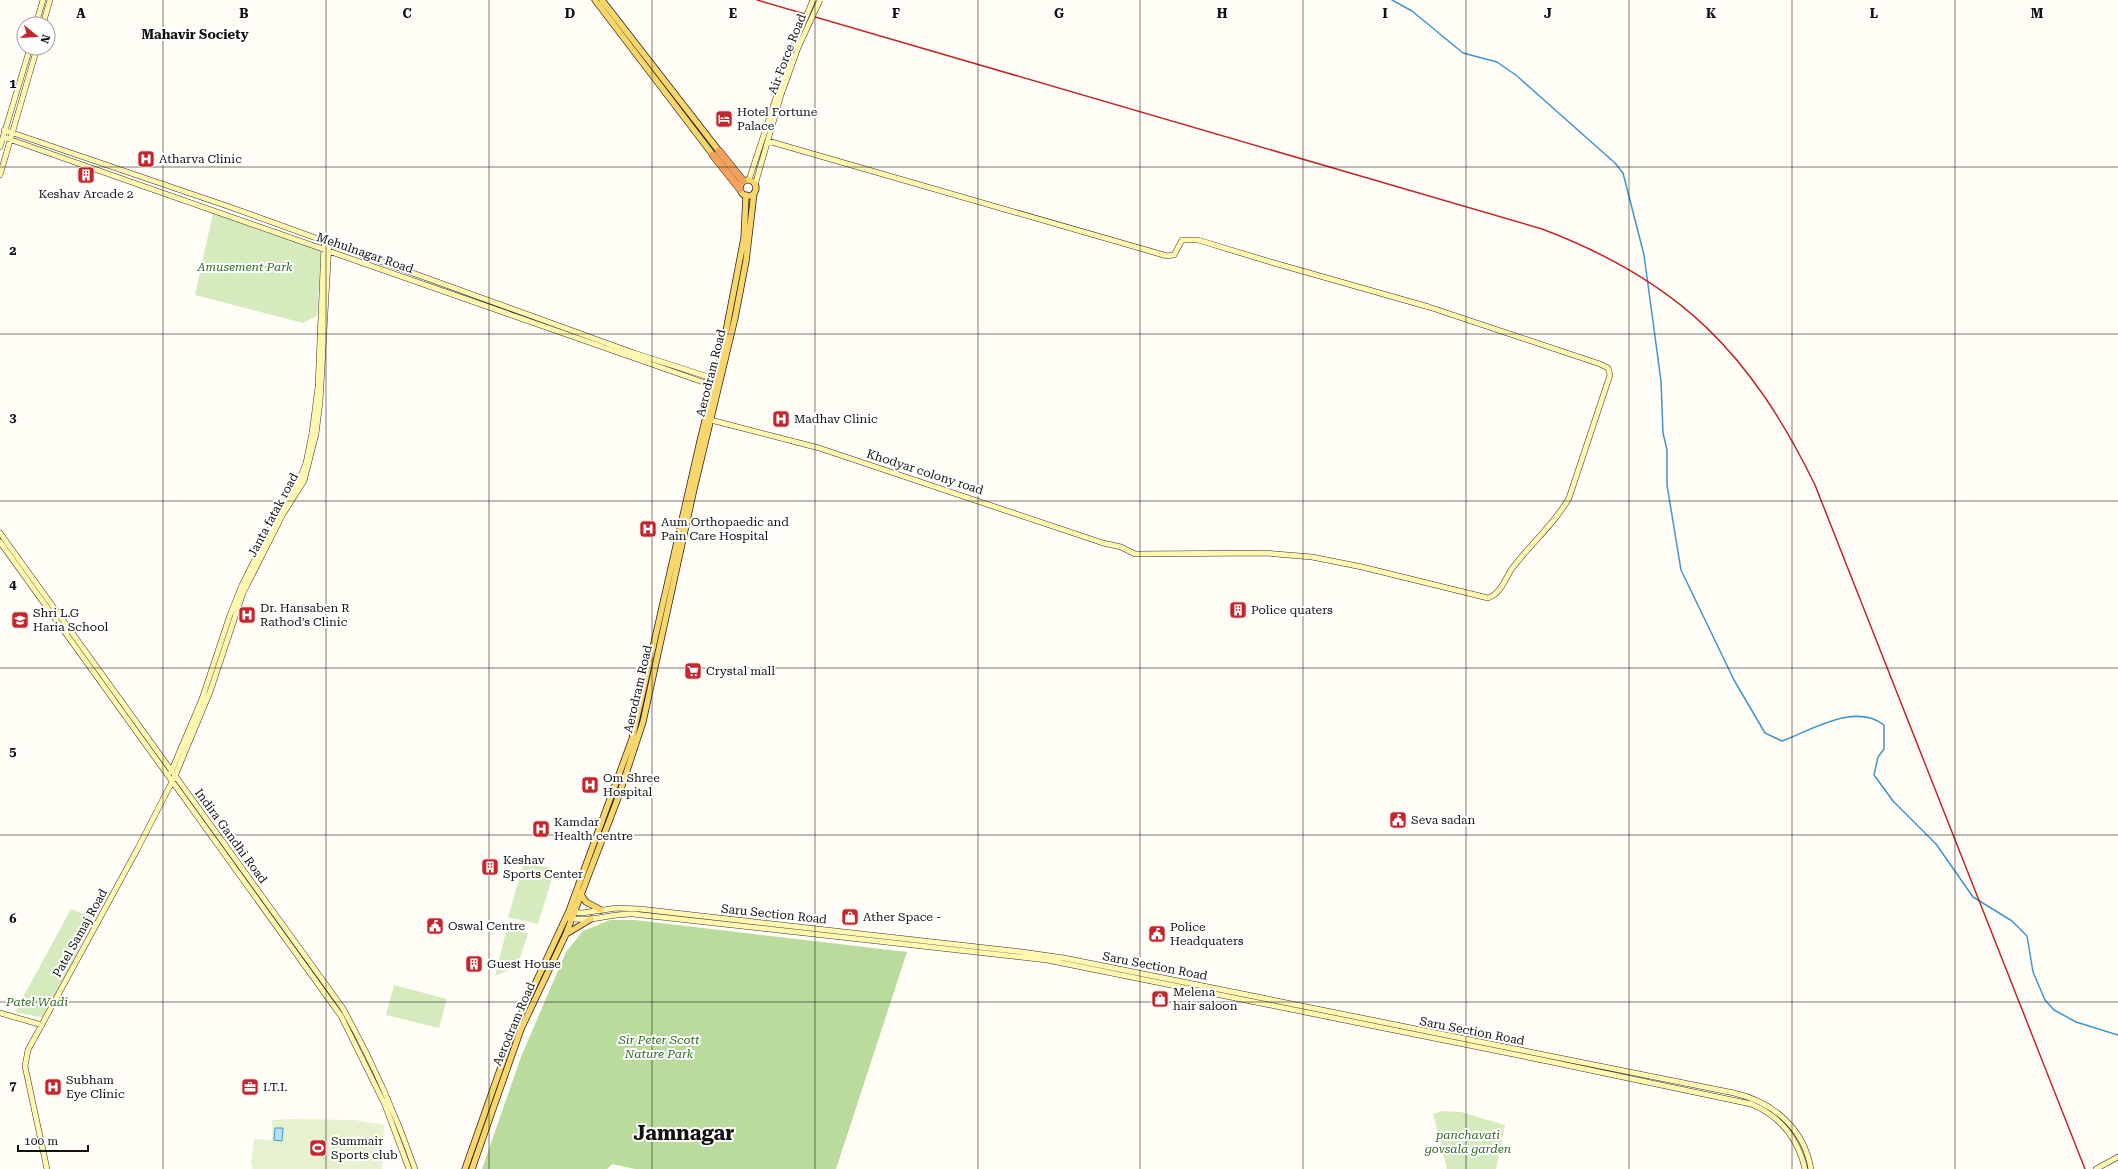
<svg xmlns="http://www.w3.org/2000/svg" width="2118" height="1169" font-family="'Roboto Serif',serif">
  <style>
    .green { fill: #d5ebbd }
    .forest { fill: #b9dc9c }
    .pitch { fill: #e6f2cf }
    .water { fill: #b9e0f7; stroke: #3f96cf }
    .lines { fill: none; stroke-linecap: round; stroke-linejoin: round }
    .stream { stroke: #3f96cf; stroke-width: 1.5 }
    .secondary-casing { stroke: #333; stroke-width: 6 }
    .primary-casing { stroke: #222; stroke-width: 7 }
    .highway-casing { stroke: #222; stroke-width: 8 }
    .secondary { stroke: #fff6b0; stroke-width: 5 }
    .primary { stroke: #f9d66b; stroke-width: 5.5 }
    .highway { stroke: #f5a25d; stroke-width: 7 }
    .rail { stroke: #c4262e; stroke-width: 1.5 }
    .secondary-bridge-casing { stroke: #333; stroke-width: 6; stroke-linecap: butt }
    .secondary-bridge { stroke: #fff6b0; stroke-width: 5 }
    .grid { fill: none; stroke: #111; stroke-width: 1; stroke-opacity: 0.55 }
    .labels { text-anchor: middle; stroke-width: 4; stroke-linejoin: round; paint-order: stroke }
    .street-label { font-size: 12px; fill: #111; stroke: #fff }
    .poi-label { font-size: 12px; fill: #111; stroke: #fff; text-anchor: start }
    .park-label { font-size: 12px; font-style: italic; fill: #2f6b1f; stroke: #fff }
    .neighbourhood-label { font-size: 13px; font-weight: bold; fill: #111; stroke: #fff }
    .town-label { font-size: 20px; font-weight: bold; fill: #111; stroke: #fff }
    .grid-label { font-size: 13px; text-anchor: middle; font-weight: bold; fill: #111; stroke: #fff; stroke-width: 4; stroke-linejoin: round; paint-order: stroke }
  </style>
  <rect width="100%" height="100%" fill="#fffdf5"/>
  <path class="green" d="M213 213 321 250 317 316 303 323 195 295Z
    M524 862 555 869 538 924 508 917Z
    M71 909 94 918 45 1018 15 1012Z
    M507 928 528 934 517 966 495 976Z
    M394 985 447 999 439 1028 386 1015Z
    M1441 1111 1461 1112 1505 1125 1496 1169H1447L1433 1114Z"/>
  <path class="forest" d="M610 920H635L907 952 836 1169H635L612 1164 607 1169H482L521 1057 566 952 583 931Z"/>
  <path class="pitch" d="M291 1119 355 1120 384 1125 382 1169H253L251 1162 254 1139 272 1140V1120Z"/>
  <path class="water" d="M275 1128H283L282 1141 274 1140Z"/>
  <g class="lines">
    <path class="stream" d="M1392 0 1412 11 1463 53 1497 62 1517 76 1615 163 1623 173 1644 255 1661 381 1663 433 1667 450V485L1681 570 1734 680 1765 733 1782 741C1810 731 1855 702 1884 725V749L1878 757 1874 775 1893 801 1936 844 1973 897 2012 921 2027 936 2033 972 2045 1000 2054 1010 2076 1022 2118 1035"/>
    <defs>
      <path id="secondary" d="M36 24 43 0
        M43 24 50 0
        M4 130 230 207 634 353 718 380
        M3 137 717 387
        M0 147 30 48
        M0 175 37 48
        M749 180 791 52
        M755 185 781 95 798 48
        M707 419 819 448 1103 543 1121 547 1135 554 1265 553 1312 557 1362 567 1488 598C1500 594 1505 580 1511 570 1529 545 1554 525 1569 498L1610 375 1608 368 1600 364 1429 307 1274 263 1198 240H1182L1174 255 1167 256 768 141
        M0 533 342 1007C372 1060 395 1112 415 1169
        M0 542 341 1016 385 1105 409 1169
        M171 772 202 699 230 615 242 585 271 527 297 486 306 463 312 433 318 387 324 246
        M572 912 582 913 617 908 640 909 1022 952 1064 958 1734 1093C1773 1102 1804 1128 1811 1169
        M568 918C590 923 611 913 633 914L1047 960 1547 1061 1751 1104C1780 1116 1798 1139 1805 1169
        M0 1013 42 1025
        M47 1169 25 1066 28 1050 138 848 175 776 210 692 243 593 283 514 304 481 316 434 320 402 329 243
        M2096 1169 2118 1157"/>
      <path id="primary" d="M595 0 713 155
        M602 0 719 151
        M740 188a8 8 0 1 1 16 0a8 8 0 1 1-16 0Z
        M580 893 586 902 601 910
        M566 934 591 919
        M465 1169 515 1027 569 911 632 739 700 441 722 352 744 238 746 195
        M472 1169 521 1029 566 934 618 798 643 722 694 489 735 318 746 261 754 193"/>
      <path id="highway" d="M719 151 743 181
        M713 155 740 189"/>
    </defs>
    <use href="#secondary" class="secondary-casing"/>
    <use href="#primary" class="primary-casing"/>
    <use href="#highway" class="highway-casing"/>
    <use href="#secondary" class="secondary"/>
    <use href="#primary" class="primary"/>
    <use href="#highway" class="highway"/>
    <path class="rail" d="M757 0 1542 229C1680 281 1751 354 1815 485L2085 1169"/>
    <defs>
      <path id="secondary-bridge" d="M798 48 820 0
        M791 52 813 0"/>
    </defs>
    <use href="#secondary-bridge" class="secondary-bridge-casing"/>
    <use href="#secondary-bridge" class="secondary-bridge"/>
  </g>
  <path class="grid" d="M163 0V1169M326 0V1169M489 0V1169M652 0V1169M815 0V1169M978 0V1169M1140 0V1169M1303 0V1169M1466 0V1169M1629 0V1169M1792 0V1169M1955 0V1169M0 167H2118M0 334H2118M0 501H2118M0 668H2118M0 835H2118M0 1002H2118"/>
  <defs>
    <symbol id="hotel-square" viewBox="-11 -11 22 22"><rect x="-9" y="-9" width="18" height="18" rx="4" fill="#c4262e" stroke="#fff"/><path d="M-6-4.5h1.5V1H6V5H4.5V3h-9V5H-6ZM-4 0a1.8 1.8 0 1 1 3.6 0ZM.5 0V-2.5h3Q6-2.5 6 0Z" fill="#fff"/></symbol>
    <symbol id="hospital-square" viewBox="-11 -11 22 22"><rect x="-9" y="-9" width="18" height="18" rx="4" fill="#c4262e" stroke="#fff"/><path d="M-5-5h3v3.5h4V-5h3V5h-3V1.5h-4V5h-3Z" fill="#fff"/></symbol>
    <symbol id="building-square" viewBox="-11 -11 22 22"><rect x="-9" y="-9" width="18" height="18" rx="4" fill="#c4262e" stroke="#fff"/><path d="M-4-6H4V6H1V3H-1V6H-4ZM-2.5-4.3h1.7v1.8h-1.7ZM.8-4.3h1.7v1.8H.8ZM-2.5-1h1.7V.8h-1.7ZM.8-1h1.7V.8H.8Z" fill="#fff"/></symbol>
    <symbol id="school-square" viewBox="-11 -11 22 22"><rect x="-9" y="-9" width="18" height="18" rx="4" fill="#c4262e" stroke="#fff"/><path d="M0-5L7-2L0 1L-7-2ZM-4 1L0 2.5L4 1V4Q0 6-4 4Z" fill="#fff"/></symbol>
    <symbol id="supermarket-square" viewBox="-11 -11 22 22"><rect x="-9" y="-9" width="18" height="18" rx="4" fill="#c4262e" stroke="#fff"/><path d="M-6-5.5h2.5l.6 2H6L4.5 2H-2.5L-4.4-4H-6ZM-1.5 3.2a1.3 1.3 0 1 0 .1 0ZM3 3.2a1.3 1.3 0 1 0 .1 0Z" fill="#fff"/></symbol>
    <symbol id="civic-square" viewBox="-11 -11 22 22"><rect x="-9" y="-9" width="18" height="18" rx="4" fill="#c4262e" stroke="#fff"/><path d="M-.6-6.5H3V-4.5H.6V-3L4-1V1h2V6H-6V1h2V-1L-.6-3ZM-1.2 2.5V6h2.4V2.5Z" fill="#fff"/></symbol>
    <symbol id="shop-square" viewBox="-11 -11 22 22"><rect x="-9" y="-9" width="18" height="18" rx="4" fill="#c4262e" stroke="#fff"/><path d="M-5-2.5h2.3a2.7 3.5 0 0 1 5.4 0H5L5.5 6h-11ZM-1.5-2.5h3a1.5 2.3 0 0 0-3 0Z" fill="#fff"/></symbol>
    <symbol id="office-square" viewBox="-11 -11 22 22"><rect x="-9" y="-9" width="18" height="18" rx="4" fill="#c4262e" stroke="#fff"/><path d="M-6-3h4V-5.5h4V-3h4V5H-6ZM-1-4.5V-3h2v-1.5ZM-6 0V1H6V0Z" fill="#fff"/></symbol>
    <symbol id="stadium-square" viewBox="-11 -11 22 22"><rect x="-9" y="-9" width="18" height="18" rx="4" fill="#c4262e" stroke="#fff"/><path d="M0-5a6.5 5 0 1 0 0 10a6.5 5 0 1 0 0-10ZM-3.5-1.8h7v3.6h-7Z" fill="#fff"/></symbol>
  </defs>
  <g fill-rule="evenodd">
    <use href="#hotel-square" x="714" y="109" width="20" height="20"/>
    <use href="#hospital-square" x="136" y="149" width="20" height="20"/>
    <use href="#building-square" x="76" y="165" width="20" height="20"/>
    <use href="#hospital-square" x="771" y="409" width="20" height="20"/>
    <use href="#hospital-square" x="638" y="519" width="20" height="20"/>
    <use href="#building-square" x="1228" y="600" width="20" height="20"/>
    <use href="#hospital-square" x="237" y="605" width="20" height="20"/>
    <use href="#school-square" x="10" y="610" width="20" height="20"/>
    <use href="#supermarket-square" x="683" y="661" width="20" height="20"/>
    <use href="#hospital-square" x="580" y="775" width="20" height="20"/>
    <use href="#civic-square" x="1388" y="810" width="20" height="20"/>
    <use href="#hospital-square" x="531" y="819" width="20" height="20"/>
    <use href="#building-square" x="480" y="857" width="20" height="20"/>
    <use href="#shop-square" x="840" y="907" width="20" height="20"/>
    <use href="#civic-square" x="425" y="916" width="20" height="20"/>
    <use href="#civic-square" x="1147" y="924" width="20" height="20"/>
    <use href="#building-square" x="464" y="954" width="20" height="20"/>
    <use href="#shop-square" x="1150" y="989" width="20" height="20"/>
    <use href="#hospital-square" x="43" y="1077" width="20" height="20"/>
    <use href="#office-square" x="240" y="1077" width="20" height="20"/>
    <use href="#stadium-square" x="308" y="1138" width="20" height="20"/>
  </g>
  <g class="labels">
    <g class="street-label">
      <text transform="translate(787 54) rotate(-69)" y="4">Air Force Road</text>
      <text transform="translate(365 253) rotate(19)" y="4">Mehulnagar Road</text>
      <text transform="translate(711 373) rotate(-76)" y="4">Aerodram Road</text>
      <text transform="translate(925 472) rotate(18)" y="4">Khodyar colony road</text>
      <text transform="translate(273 515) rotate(-62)" y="4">Janta fatak road</text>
      <text transform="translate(638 689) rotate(-77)" y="4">Aerodram Road</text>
      <text transform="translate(231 836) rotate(54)" y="4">Indira Gandhi Road</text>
      <text transform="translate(774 914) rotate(6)" y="4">Saru Section Road</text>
      <text transform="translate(80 933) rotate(-61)" y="4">Patel Samaj Road</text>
      <text transform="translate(1155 966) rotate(11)" y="4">Saru Section Road</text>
      <text transform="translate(514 1024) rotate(-67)" y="4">Aerodram Road</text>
      <text transform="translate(1472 1031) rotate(11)" y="4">Saru Section Road</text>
    </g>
    <g class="poi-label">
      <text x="737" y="116">Hotel Fortune<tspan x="737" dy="14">Palace</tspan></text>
      <text x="159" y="163">Atharva Clinic</text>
      <text x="86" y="198" text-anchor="middle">Keshav Arcade 2</text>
      <text x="794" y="423">Madhav Clinic</text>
      <text x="661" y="526">Aum Orthopaedic and<tspan x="661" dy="14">Pain Care Hospital</tspan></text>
      <text x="260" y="612">Dr. Hansaben R<tspan x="260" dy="14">Rathod's Clinic</tspan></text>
      <text x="1251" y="614">Police quaters</text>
      <text x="33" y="617">Shri L.G<tspan x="33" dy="14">Haria School</tspan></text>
      <text x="706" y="675">Crystal mall</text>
      <text x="603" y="782">Om Shree<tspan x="603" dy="14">Hospital</tspan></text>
      <text x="1411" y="824">Seva sadan</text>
      <text x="554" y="826">Kamdar<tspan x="554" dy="14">Health centre</tspan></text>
      <text x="503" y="864">Keshav<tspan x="503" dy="14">Sports Center</tspan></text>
      <text x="863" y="921">Ather Space -</text>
      <text x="448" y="930">Oswal Centre</text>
      <text x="1170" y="931">Police<tspan x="1170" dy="14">Headquaters</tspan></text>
      <text x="487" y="968">Guest House</text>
      <text x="1173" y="996">Melena<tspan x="1173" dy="14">hair saloon</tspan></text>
      <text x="66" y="1084">Subham<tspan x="66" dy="14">Eye Clinic</tspan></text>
      <text x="263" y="1091">I.T.I.</text>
      <text x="331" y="1145">Summair<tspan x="331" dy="14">Sports club</tspan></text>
    </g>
    <g class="park-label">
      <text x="245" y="271">Amusement Park</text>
      <text x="37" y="1006">Patel Wadi</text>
      <text x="659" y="1044">Sir Peter Scott<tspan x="659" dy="14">Nature Park</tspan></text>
      <text x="1468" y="1139">panchavati<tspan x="1468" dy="14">govsala garden</tspan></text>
    </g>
    <g class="neighbourhood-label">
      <text x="195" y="39">Mahavir Society</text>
    </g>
    <g class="town-label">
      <text x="684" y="1140">Jamnagar</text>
    </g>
  </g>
  <g class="grid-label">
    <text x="81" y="18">A</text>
    <text x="244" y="18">B</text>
    <text x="407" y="18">C</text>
    <text x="570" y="18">D</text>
    <text x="733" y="18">E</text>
    <text x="896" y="18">F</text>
    <text x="1059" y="18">G</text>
    <text x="1222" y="18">H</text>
    <text x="1385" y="18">I</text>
    <text x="1548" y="18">J</text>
    <text x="1711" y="18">K</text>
    <text x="1874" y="18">L</text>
    <text x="2037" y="18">M</text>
    <text x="13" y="88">1</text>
    <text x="13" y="255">2</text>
    <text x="13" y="422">3</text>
    <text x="13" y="589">4</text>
    <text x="13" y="756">5</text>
    <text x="13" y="923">6</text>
    <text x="13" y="1090">7</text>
  </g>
  <g transform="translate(36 36) rotate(108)"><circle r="19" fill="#ffffff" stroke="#a0a0a0"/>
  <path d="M0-3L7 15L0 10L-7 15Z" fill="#c4262e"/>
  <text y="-6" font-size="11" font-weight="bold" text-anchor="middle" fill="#111111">N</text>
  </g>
  <path d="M18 1145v6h70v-6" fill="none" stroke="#111111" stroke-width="2"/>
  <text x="24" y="1145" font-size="12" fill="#111111" stroke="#ffffff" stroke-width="3" paint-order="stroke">100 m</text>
</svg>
